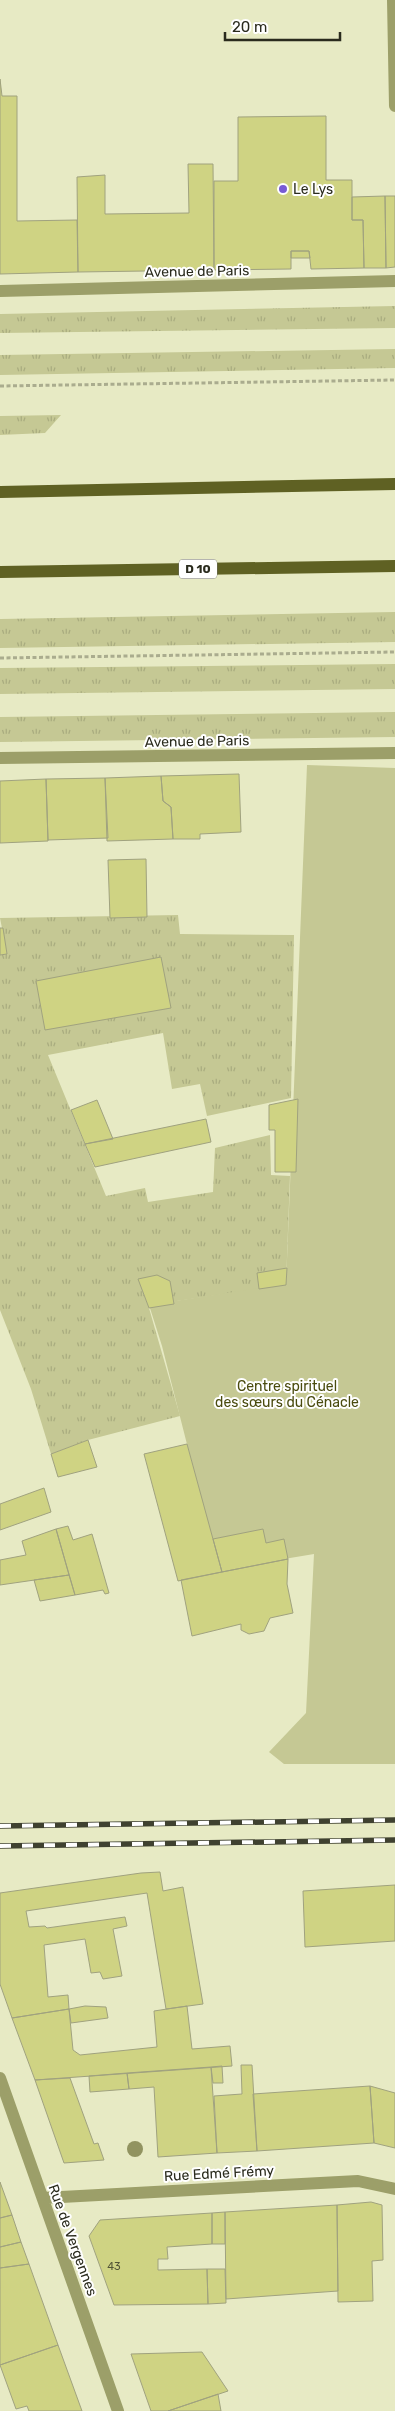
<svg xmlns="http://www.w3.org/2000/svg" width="395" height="2411" font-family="Rubik,sans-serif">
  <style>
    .grass { fill: url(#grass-tufts) }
    .garden { fill: #c5c894 }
    .building { fill: #cfd383; stroke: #a0a27f }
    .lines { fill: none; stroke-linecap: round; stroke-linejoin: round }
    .path { stroke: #aaac8e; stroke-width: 3; stroke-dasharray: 4 2.5; stroke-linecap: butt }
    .minor { stroke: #9c9f69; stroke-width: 12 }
    .major { stroke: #5f6123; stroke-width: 12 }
    .rail-casing { stroke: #3f4130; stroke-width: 5.5 }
    .rail { stroke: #fff; stroke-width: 4; stroke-dasharray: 11; stroke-linecap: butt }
    .tree { fill: #919360 }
    .poi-dot { fill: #785bd5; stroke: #fff; stroke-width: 2 }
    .labels { text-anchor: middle; stroke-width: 4; stroke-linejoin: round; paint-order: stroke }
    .number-label { font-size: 11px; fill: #535536 }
    .shield { fill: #fff; stroke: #6a6b61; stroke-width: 1 }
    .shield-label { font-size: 12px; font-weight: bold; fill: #2a2b1d }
    .poi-label { font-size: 14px; fill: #2a2b1d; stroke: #fff; text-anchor: start }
    .street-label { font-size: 14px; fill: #2a2b1d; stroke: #fff }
    .park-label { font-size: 14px; fill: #4a4b0e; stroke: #fff }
  </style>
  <defs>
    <pattern id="grass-tufts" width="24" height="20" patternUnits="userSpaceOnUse" patternTransform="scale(1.25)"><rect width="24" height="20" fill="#c5c894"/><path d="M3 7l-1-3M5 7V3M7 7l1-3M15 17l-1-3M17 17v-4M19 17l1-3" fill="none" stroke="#a9ac7f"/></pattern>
  </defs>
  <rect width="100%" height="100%" fill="#e7eac4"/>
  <path class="grass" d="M395 306V328L0 333V314Z
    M395 349V368L0 375V355Z
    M61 415 45 433 0 435V416Z
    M395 612V642L0 648V619Z
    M395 664V689L0 694V668Z
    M395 712V737L0 742V717Z
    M178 915 180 934 294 935 291 1098 207 1116 200 1084 172 1089 163 1033 48 1055 106 1196 145 1188 148 1202 213 1192 215 1148 270 1135 271 1175 290 1176 286 1285 149 1305 139 1281 149 1308 180 1416 88 1440 51 1454 31 1389 0 1310V955L7 954 0 918Z"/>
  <path class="garden" d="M307 765 395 768V1764H284L269 1752 306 1713 314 1554 219 1570 162 1346 149 1305 286 1284Z"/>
  <path class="building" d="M0 79 2 96H17V221L77 220 78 272 0 274Z
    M326 116V180H352V220H363L364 268 311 269 309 251H291V269L214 270V181H238V117Z
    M188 164H213L214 270 78 272 77 177 105 175V214L189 213Z
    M385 196H395V267L386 268Z
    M385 196 386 268H364L363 220H352V197Z
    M291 251H309L310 258H291Z
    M239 774 241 832 200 834V839H173L171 807 163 801 161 776Z
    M161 776 163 801 171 807 173 839 107 841 105 778Z
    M105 778 108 838 48 840 46 779Z
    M46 779 48 841 0 843V781Z
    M146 859 147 917 110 918 108 860Z
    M0 928H3L7 954 0 955Z
    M161 957 171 1008 45 1030 36 981Z
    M298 1099 296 1172H275V1130H269V1105Z
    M97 1100 113 1139 85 1144 71 1110Z
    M206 1119 211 1142 95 1167 85 1144Z
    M287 1268 286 1285 259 1289 257 1273Z
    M157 1275 170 1281 174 1304 149 1308 138 1279Z
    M88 1440 97 1467 58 1477 51 1454Z
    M187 1444 222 1572 178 1581 144 1454Z
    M44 1488 51 1512 0 1530V1504Z
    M68 1526 73 1540 92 1534 109 1593 105 1594 103 1590 75 1595 56 1529Z
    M56 1529 69 1575 0 1585V1560L26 1555 22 1541Z
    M263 1529 266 1543 284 1539 288 1559 222 1572 213 1539Z
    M288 1559 287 1584 293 1613 270 1618 264 1631 249 1634 241 1630V1624L192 1636 181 1580Z
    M69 1575 75 1595 40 1601 34 1580Z
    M160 1872 163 1891 183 1887 203 2004 166 2009 147 1893 26 1911 29 1927 45 1926 47 1928 125 1917 127 1926 113 1929 122 1976 103 1979 100 1972 91 1973 85 1939 44 1945 48 1997 68 1995 69 2009 12 2018 0 1984V1893L141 1873Z
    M395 1885V1941L305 1947 303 1891Z
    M85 2006 106 2007 108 2018 71 2023 69 2009Z
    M187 2006 192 2049 230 2046 232 2066 35 2080 12 2018 69 2009 73 2050 80 2055 157 2047 154 2011Z
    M241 2065H252L257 2151 217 2153 214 2096 242 2094Z
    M222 2066 223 2083H213L211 2067Z
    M211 2067 217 2153 158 2157 154 2087 129 2089 127 2073Z
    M127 2073 129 2089 90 2092 89 2076Z
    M70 2078 94 2144 98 2143 104 2160 64 2163 35 2080Z
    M370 2086 374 2143 257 2151 253 2094Z
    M370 2086 395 2093V2148L374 2143Z
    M0 2182 12 2215 0 2218Z
    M371 2202 382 2205 383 2260 372 2261 373 2301 338 2302 337 2205Z
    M337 2205 338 2291 226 2299 225 2212Z
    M225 2212V2244H212V2213Z
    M212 2213V2244L167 2247 168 2259H158V2270L207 2269 208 2304 114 2305 89 2236 100 2220Z
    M12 2215 21 2242 0 2247V2218Z
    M21 2242 29 2264 0 2268V2247Z
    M29 2264 58 2345 0 2365V2268Z
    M207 2269H225L226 2303 208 2304Z
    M58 2345 82 2411H29L27 2406 16 2409 0 2365Z
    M202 2352 228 2391 168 2411H151L131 2354Z
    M218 2394 221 2411H168Z"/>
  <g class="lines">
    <path class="path" d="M0 386 395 380
      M0 658 395 652"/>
    <path class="minor" d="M393 0 395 106
      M0 291 395 281
      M0 758 395 753
      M0 2078 118 2411
      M43 2198 358 2181 395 2189"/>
    <path class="major" d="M0 492 395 484
      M0 572 395 566"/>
    <defs>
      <path id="rail" d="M0 1826 395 1820
        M0 1846 395 1840"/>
    </defs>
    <use href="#rail" class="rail-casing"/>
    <use href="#rail" class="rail"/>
  </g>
  <circle class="tree" cx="135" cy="2149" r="8"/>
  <circle class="poi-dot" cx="283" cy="189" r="5"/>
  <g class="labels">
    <g class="number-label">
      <text x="114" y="2270">43</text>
    </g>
    <rect class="shield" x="179" y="559.5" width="38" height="19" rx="4"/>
    <g class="shield-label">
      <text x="198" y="573">D 10</text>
    </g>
    <g class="poi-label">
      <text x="293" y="194">Le Lys</text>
    </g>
    <g class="street-label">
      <text transform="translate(197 271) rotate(-1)" y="5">Avenue de Paris</text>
      <text transform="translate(197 741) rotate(-1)" y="5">Avenue de Paris</text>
      <text transform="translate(219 2173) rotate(-3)" y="5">Rue Edmé Frémy</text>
      <text transform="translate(73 2240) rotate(70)" y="5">Rue de Vergennes</text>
    </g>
    <g class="park-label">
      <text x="287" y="1391">Centre spirituel<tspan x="287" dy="16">des sœurs du Cénacle</tspan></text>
    </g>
  </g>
  <path d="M225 32v8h115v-8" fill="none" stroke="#2a2b1d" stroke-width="2.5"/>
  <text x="232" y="32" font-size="15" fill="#2a2b1d" stroke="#ffffff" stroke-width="4" paint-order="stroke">20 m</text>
</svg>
